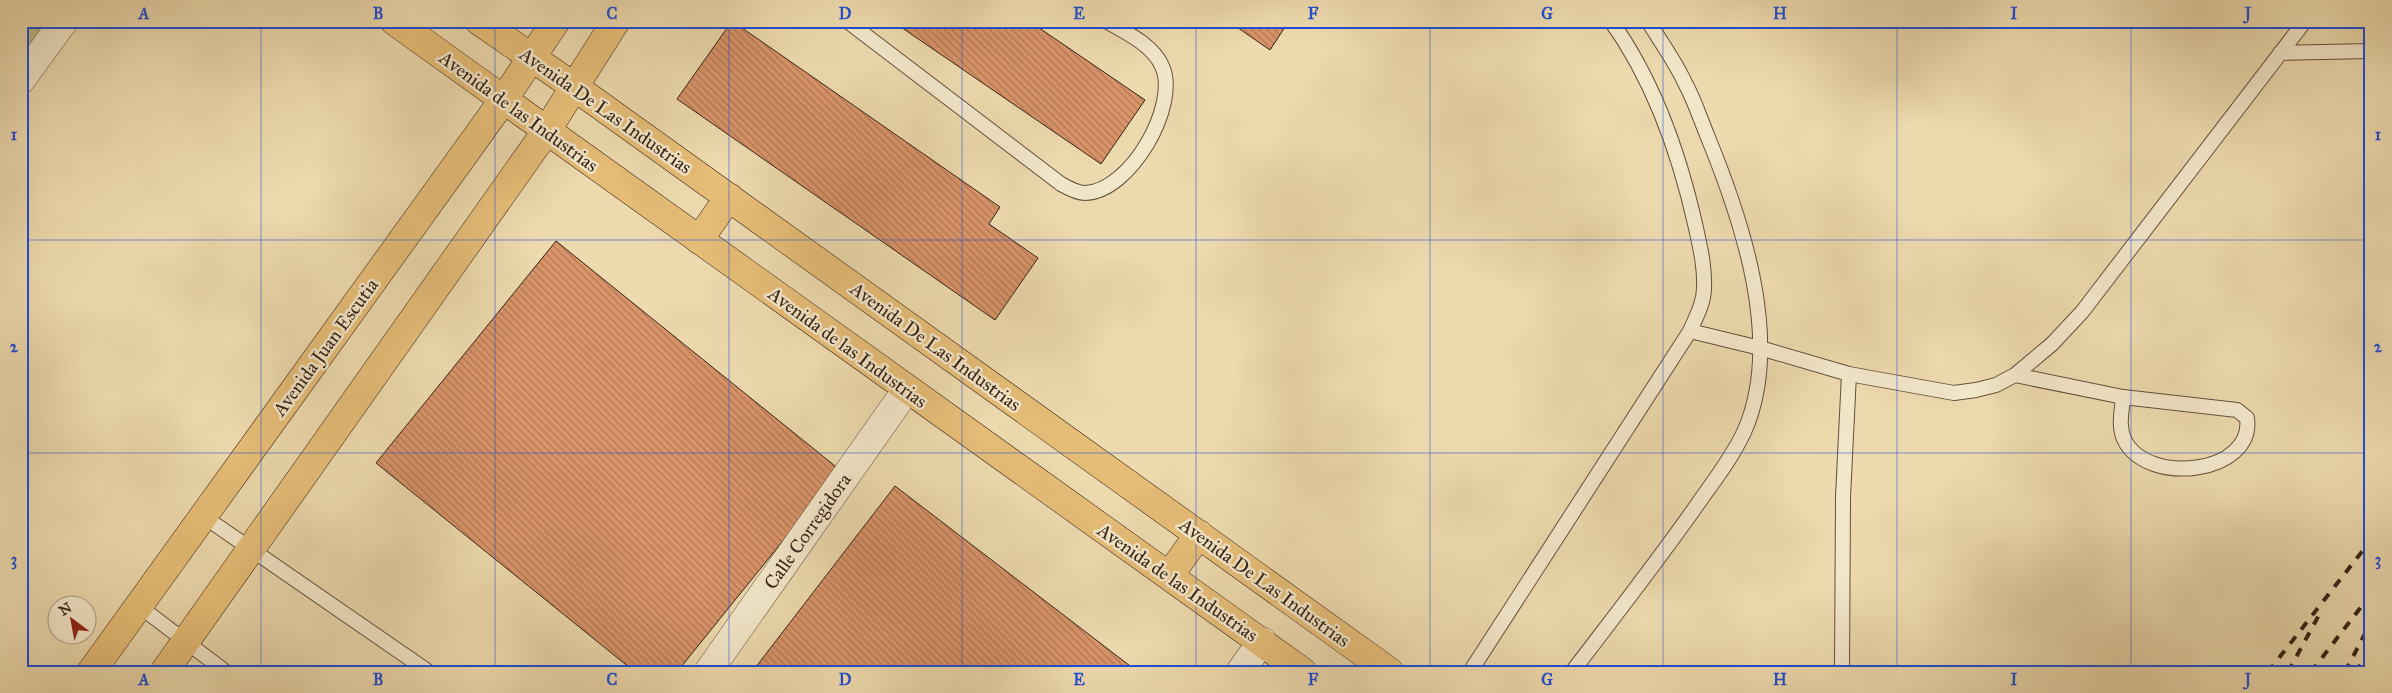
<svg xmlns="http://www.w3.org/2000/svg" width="2392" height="693" font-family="'IM FELL Great Primer',serif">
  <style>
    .green { fill: #bebe86; stroke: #7a704e }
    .building { fill: url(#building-back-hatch); stroke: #362316 }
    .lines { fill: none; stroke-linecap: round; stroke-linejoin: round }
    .lane-casing { stroke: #64513c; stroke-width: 16 }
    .street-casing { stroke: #64513c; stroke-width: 29 }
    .primary-casing { stroke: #362316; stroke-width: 29 }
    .lane { stroke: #f3e7ca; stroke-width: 14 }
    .street { stroke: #f3e7ca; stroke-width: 28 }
    .primary { stroke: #e6bd77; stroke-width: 28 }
    .rail { stroke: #362316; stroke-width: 4; stroke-dasharray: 9 9; stroke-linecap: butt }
    .grid { fill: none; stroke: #1d4ed8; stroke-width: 1; stroke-opacity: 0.55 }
    .labels { text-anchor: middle; stroke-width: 5; stroke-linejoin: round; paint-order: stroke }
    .street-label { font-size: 19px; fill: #362316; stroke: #f3e7ca }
    .neatline { fill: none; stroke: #1d4ed8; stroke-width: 2 }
    .grid-label { font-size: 16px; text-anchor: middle; font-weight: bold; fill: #1d4ed8 }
  </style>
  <defs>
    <pattern id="building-back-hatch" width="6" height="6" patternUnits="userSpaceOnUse" patternTransform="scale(1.25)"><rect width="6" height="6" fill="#d99469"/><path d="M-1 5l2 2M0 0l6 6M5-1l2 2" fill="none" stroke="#b17855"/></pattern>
  </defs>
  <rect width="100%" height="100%" fill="#eddaae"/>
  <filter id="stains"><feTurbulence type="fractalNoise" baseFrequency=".004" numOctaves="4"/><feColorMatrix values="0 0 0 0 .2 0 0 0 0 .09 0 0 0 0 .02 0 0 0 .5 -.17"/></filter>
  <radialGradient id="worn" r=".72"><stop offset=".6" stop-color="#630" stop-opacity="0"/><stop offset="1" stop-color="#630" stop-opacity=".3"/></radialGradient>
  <path class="green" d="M21 21H64L21 80Z"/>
  <path class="building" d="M732 21 1000 207 989 224 1038 258 995 320 677 99Z
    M892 21H1029L1145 100 1101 164Z
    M1228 21H1289L1270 50Z
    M556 241 840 470 677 672H635L376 463Z
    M895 486 1138 672H752Z"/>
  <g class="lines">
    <defs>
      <path id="lane" d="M847 21 1061 184C1068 188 1077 193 1085 193 1130 192 1180 105 1162 66 1152 44 1125 32 1106 21
        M2280 53 2371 51
        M1690 331 1760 348 1849 374 1843 497 1842 672
        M1849 374 1954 393 1976 390 1996 385 2015 375 2052 344 2082 312 2305 21
        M2015 375 2123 397 2237 410 2247 418C2255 474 2146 487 2124 439 2118 426 2122 411 2123 397
        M203 516 429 672
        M139 606 226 672
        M1470 672 1690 331C1696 317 1704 303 1704 288 1705 267 1700 247 1696 228 1680 156 1654 81 1611 21
        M1572 672C1614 617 1657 562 1697 505 1713 482 1732 458 1744 432 1784 343 1742 220 1707 135 1700 118 1694 99 1685 83 1675 61 1660 41 1648 21"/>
      <path id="street" d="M21 80 64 21
        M708 672 907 389
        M1240 672 1262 641"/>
      <path id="primary" d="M394 21 1303 672
        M479 21 576 88 1390 672
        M699 240 729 197
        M1169 576 1199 534
        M91 672 504 99 556 21
        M164 672 547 130 616 21"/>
    </defs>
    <use href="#lane" class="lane-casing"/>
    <use href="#street" class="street-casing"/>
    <use href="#primary" class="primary-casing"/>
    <use href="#lane" class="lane"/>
    <use href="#street" class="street"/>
    <use href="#primary" class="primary"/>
    <path class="rail" d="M2268 672 2371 540
      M2288 672 2319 615
      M2311 672 2371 594
      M2345 672 2371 622
      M2355 672 2371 651"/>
  </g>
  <path class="grid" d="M261 21V672M495 21V672M729 21V672M962 21V672M1196 21V672M1430 21V672M1663 21V672M1897 21V672M2131 21V672M21 240H2371M21 453H2371"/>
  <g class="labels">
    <g class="street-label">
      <text transform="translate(606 110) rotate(35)" y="7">Avenida De Las Industrias</text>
      <text transform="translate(519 111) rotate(36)" y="7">Avenida de las Industrias</text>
      <text transform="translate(936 346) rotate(36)" y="7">Avenida De Las Industrias</text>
      <text transform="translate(325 347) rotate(-54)" y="7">Avenida Juan Escutia</text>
      <text transform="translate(848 347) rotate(36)" y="7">Avenida de las Industrias</text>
      <text transform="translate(807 531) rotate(-55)" y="7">Calle Corregidora</text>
      <text transform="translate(1178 582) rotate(35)" y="7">Avenida de las Industrias</text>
      <text transform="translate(1265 582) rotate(36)" y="7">Avenida De Las Industrias</text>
    </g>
  </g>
  <rect width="2392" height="693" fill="none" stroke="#eddaae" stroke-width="55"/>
  <g transform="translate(72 620) rotate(328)"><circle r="24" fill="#f3e7ca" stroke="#a79982"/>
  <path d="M0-4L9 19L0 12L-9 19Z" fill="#8f2418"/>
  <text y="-8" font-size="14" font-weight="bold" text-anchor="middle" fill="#362316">N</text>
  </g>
  <rect x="28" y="28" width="2336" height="638" class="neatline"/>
  <g class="grid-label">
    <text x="144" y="19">A</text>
    <text x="378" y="19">B</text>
    <text x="612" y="19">C</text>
    <text x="845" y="19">D</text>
    <text x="1079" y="19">E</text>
    <text x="1313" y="19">F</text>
    <text x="1547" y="19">G</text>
    <text x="1780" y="19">H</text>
    <text x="2014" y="19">I</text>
    <text x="2248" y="19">J</text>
    <text x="14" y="140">1</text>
    <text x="2378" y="140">1</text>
    <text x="14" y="352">2</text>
    <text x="2378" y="352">2</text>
    <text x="14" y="565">3</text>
    <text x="2378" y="565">3</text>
    <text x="144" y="685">A</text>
    <text x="378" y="685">B</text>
    <text x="612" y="685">C</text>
    <text x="845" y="685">D</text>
    <text x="1079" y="685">E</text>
    <text x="1313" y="685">F</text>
    <text x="1547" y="685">G</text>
    <text x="1780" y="685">H</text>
    <text x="2014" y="685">I</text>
    <text x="2248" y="685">J</text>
  </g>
  <rect width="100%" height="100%" filter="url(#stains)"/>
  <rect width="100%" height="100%" fill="url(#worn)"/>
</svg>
